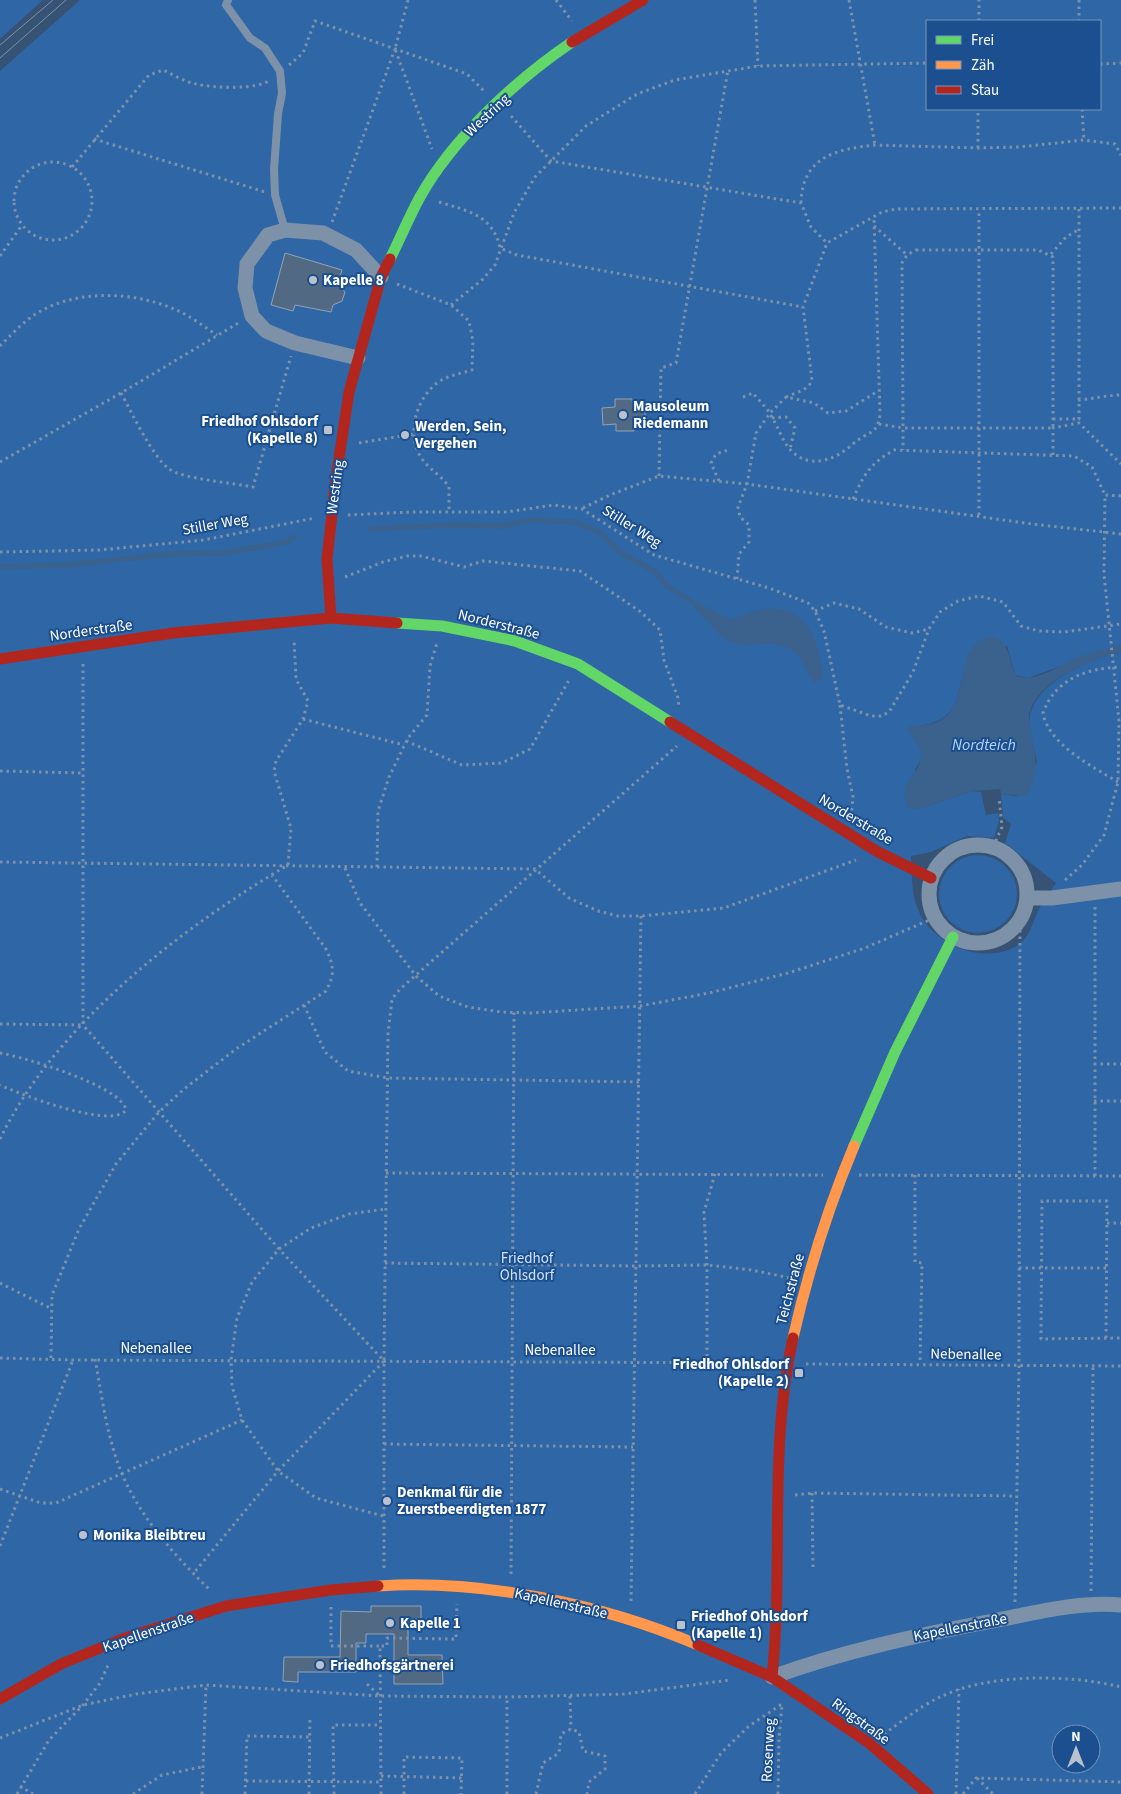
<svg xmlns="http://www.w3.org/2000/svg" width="1121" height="1794" font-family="'Source Sans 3',sans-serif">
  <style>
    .green { fill: #2f66a5; fill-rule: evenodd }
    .water { fill: #3b618d }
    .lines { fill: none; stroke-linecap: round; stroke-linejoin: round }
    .stream { stroke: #3b618d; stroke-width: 5 }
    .building { fill: #526984; stroke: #92a2b6 }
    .path { stroke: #7d92a8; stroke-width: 3; stroke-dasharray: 2.5 4; stroke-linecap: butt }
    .lane { stroke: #7d92a8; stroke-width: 8 }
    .street { stroke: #7d92a8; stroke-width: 15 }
    .fast { stroke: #63d668; stroke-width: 11 }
    .slow { stroke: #ff974d; stroke-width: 11 }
    .jam { stroke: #b3261e; stroke-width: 11 }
    .tram { stroke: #7e92a7; stroke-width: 1 }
    .poi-dot { fill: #b9c2ce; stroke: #1b4f8f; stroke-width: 2 }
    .labels { text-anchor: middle; stroke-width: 4; stroke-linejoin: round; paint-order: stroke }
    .street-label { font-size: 15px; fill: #fff; stroke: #1b4f8f }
    .poi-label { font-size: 15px; font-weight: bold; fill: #fff; stroke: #1b4f8f; text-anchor: start }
    .park-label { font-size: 15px; fill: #cfe3fa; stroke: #1b4f8f }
    .water-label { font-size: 16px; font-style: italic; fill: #b5d3f5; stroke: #1b4f8f }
  </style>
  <rect width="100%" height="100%" fill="#365274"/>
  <path class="green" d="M0 0H43L0 39Z
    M80 0H1121V644L1028 678 1015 675 1007 646H975C949 685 974 722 910 727L921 751V759L915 770 919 809 972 791 981 792 986 815 998 813 999 821 994 838 967 836 931 852 911 856C912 876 911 898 921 916 938 946 983 964 1015 947 1030 939 1032 923 1039 909 1044 900 1050 892 1056 883L1005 843 1011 824 1003 818 1001 794 1017 796 1037 762C1035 749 1027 728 1030 716 1036 683 1090 657 1121 653V1794H0V71ZM927 21H1100V109H927ZM1061 1734H1091V1764H1061Z
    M939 894a39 39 0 1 1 78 0a39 39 0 1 1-78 0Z"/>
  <path class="water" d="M691 601H696L728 619C738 619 745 614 754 611 782 604 806 613 815 642 819 653 825 669 821 680L814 682C805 672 804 658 792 650 759 631 741 664 708 622 702 615 695 609 691 601Z
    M988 637C1010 638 1008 658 1015 675 1035 684 1058 666 1076 658 1091 653 1106 648 1121 644V653C1092 657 1031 684 1029 718 1029 724 1031 731 1032 737 1037 762 1038 773 1027 796L1001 794 1000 789 972 791 919 809 909 808C893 783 923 775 921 753 920 745 911 735 907 728 918 724 930 727 941 720 971 703 952 648 988 637Z"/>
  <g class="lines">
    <path class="stream" d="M370 529 457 525 503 526 532 520 575 522 599 532 622 554 656 572 667 586 691 601
      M0 567 70 565 169 554 223 553 287 542 294 537"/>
  </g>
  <path class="building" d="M285 253 342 270 338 283 345 292 342 301 333 305 331 312 295 305 293 311 271 305Z
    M615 399H632L633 406H640L645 410V419L641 423 633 424 634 431H616V424L603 425 602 408 615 407Z
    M371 1606H421V1619H408V1655H442L443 1684H394V1634H366V1643H356V1672H298V1682L283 1681 284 1657H340L341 1611 371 1612Z"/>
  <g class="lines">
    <path class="path" d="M408 0 395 49 432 149
      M556 0 572 21
      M755 0 758 66
      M849 0 875 145
      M1079 0V21
      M979 21V0
      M1100 64 1121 63
      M289 65 303 53 315 21 467 74 484 91
      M1082 109 1084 140
      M511 116 551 161 801 203 811 227 827 243
      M94 139 265 192
      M978 148V109
      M14 201a39 39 0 1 1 78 0a39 39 0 1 1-78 0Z
      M72 167 149 75 163 70C174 75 185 82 196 84 213 88 257 90 270 80
      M439 202C468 211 493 215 500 248L517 255 803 307
      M801 203C802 157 836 149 875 145L978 148 1019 147 1084 140 1115 144 1121 155
      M1079 209V423
      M332 222 395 49
      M874 226 907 255
      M916 250H1038L1053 257V428H903L902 263 907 255Z
      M1051 254 1066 237 1078 230
      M0 256 22 225
      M397 284 451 305 469 321 473 341 472 370C460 374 448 375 437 383 415 400 406 436 422 459 430 470 442 476 449 487V513
      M451 305 483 279 495 265 514 213 535 177 586 126 637 94 675 80 758 66 927 63
      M0 346C10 336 21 324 34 315 74 289 132 291 174 309 189 315 203 326 217 335
      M121 393C132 413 152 456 169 469 183 479 234 483 253 487L291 356
      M743 397 753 393C758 400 766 406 770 414 777 425 781 437 788 447 807 471 835 461 854 443 868 431 878 435 880 414L874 218
      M786 397C795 393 809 390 812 380L803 307 827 243 882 212 897 209 1121 208
      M1078 400C1093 399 1106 395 1121 395
      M772 418 786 417 795 428 790 449
      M1053 419H1080
      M879 424 903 428V450
      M359 443 414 434
      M1053 455V428L1079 423 1121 464
      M0 462 121 393 240 322
      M659 476 661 368 676 363 728 70
      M719 481 711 463 716 454 728 450
      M853 499C864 474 870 464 894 450L1074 456 1092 467 1105 495
      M583 508 610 495 659 476 747 484 1032 524 1121 534
      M348 515 412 512H506L554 505 582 509 654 555 769 588 808 603 815 611 824 631 840 705 871 716H881L889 712 913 672 929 629 940 612 958 601 979 596 1003 602 1021 626 1039 631 1064 632 1121 624
      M979 515V210
      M0 552 99 550 204 540 315 518
      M345 577 383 562 407 556H421L464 567 483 561 580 571 641 612 660 630 664 660 678 698 679 707
      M737 579 739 554 749 542V525L740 517 738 507 747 484 756 433 770 413 786 397 814 403 828 413 846 411 878 391
      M815 611 834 603 859 609 886 627 912 633 929 629
      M83 664V1025L279 1249 384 1361 278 1471 193 1574
      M840 705 847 769 853 797 851 816
      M303 719 404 745
      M406 741 462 765 502 763 530 749 569 680
      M0 771 83 773
      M1118 782C1093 767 1048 744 1043 713 1055 679 1087 668 1121 667
      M993 847 1002 827 999 798
      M0 862 535 869 569 898 598 911 618 916H641L724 908 856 860
      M377 867 378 811 389 777 408 738 427 715 430 666 437 643
      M345 868 360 903 416 976 439 996 468 1007 501 1012 531 1013 640 1006 709 993 788 973 865 948 934 918
      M1065 880 1082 865 1104 835 1118 782 1119 721 1104 574 1105 495 1121 496
      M1095 907V1176
      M304 1005 325 1052 348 1071 388 1078 639 1082
      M0 1024 82 1025
      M0 1053C23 1057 122 1086 126 1110 112 1130 20 1094 0 1085
      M1094 1064H1121
      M1094 1101H1121
      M0 1139C55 1025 181 928 288 865L291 828 274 771 276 761 303 719 308 701 296 679 294 639
      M386 1173 823 1175
      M859 1175 1121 1176
      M915 1175V1262L922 1263 920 1364
      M1107 1223H1121
      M385 1263 636 1266 707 1265 751 1270 791 1278
      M1019 1268H1106
      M0 1283 50 1308
      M1106 1338 1107 1201H1042L1041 1339 1121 1338
      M0 1358 73 1360 772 1363
      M51 1358 52 1295 79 1229 116 1164 159 1112 184 1089 236 1049 326 991C335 975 334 965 326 949L272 875
      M95 1359C102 1397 107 1438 122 1474 142 1520 176 1557 211 1591
      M707 1363V1265L704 1212 715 1174
      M806 1364 1121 1366
      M384 1444 633 1447
      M0 1489 41 1503H56L242 1420
      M812 1493 813 1568
      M795 1495 812 1493 1016 1496
      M383 1516 316 1498 278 1471 242 1420 232 1386 231 1360 237 1318 252 1282 279 1249 311 1228 349 1214 386 1209
      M0 1546 73 1360
      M384 1568V1361L388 1034 392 999 400 989 677 746
      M511 1574 514 1012
      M1091 1591 1093 1366
      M631 1601 641 916
      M1015 1602 1019 1366 1020 920
      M331 1607V1646H380
      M367 1684 380 1696
      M570 1696 571 1729
      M884 1734C901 1722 919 1707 938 1698 987 1673 1068 1674 1121 1687
      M0 1738 83 1705 136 1694 206 1685 381 1696 507 1697 624 1694 730 1680
      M381 1776 462 1778
      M977 1778 993 1794
      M246 1781 381 1782
      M20 1786 33 1794
      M17 1794 49 1740 83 1705 100 1683 109 1663
      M133 1794 162 1775 202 1767
      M202 1794 206 1685
      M245 1794 247 1736 309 1737
      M309 1794 310 1716
      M334 1794 333 1725H381
      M381 1794 380 1646H387V1638L456 1639 457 1604
      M404 1794V1757L462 1758 461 1794
      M507 1794V1697
      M536 1794 543 1763 559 1753 561 1734 571 1729 579 1732 583 1751 605 1756V1769L589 1782 587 1794
      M695 1794 721 1753 749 1726 782 1704
      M778 1794 779 1738 782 1705
      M956 1794 959 1689
      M963 1794 976 1778 1121 1782"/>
    <path class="lane" d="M228 0 226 5 250 38 265 48 280 71 282 93 278 114 274 169 275 195 285 230"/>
    <path class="street" d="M358 358 295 343 266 331 252 316 245 288 247 264 268 235 285 230 323 233 356 250 381 277
      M929 894a49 49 0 1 1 98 0a49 49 0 1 1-98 0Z
      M1027 898H1052L1121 889
      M772 1677C844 1651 918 1635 993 1621 1034 1613 1079 1601 1121 1605"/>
    <path class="fast" d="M390 259C400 239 409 217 420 197 453 138 516 80 572 42
      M397 623 442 626 515 641 578 664 670 722
      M854 1146 895 1052 953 937"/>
    <path class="slow" d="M793 1338C808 1272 828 1208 854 1146
      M378 1586C481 1579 603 1604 698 1645"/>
    <path class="jam" d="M572 42 643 0
      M331 618 327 559 336 478 349 392 381 277 390 259
      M0 659 173 633 331 618 397 623
      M670 722 878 852 931 878
      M698 1645 772 1677 869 1743 928 1794
      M772 1677C784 1564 768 1450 793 1338
      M0 1699 61 1664 122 1639 226 1606 331 1590 378 1586"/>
    <path class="tram" d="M0 45 53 0
      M0 58 66 0"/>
  </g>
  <g class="poi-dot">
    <circle cx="313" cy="280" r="5"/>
    <circle cx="623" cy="415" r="5"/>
    <rect x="323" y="425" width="10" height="10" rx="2.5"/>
    <circle cx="405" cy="435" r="5"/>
    <rect x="794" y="1368" width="10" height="10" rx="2.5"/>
    <circle cx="387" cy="1501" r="5"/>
    <circle cx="83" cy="1535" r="5"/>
    <circle cx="390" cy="1623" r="5"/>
    <rect x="676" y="1620" width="10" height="10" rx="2.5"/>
    <circle cx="320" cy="1665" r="5"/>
  </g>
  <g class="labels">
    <g class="street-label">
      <text transform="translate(487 115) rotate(-43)" y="5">Westring</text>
      <text transform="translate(335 487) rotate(-82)" y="5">Westring</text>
      <text transform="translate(215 524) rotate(-10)" y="5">Stiller Weg</text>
      <text transform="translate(632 526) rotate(32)" y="5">Stiller Weg</text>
      <text transform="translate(499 624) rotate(14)" y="5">Norderstraße</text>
      <text transform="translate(91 630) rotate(-8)" y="5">Norderstraße</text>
      <text transform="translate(856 819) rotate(31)" y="5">Norderstraße</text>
      <text transform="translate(790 1289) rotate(-75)" y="5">Teichstraße</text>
      <text x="156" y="1353">Nebenallee</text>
      <text x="560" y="1355">Nebenallee</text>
      <text transform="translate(966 1354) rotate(1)" y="5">Nebenallee</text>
      <text transform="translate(561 1603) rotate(13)" y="5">Kapellenstraße</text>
      <text transform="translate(960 1627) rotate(-11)" y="5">Kapellenstraße</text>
      <text transform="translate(148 1632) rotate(-19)" y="5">Kapellenstraße</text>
      <text transform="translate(861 1721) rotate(36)" y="5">Ringstraße</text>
      <text transform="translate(768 1750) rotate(-87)" y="5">Rosenweg</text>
    </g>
    <g class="poi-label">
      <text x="323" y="285">Kapelle 8</text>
      <text x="633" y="411">Mausoleum<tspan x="633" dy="17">Riedemann</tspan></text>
      <text x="318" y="426" text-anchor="end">Friedhof Ohlsdorf<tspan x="318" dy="17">(Kapelle 8)</tspan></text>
      <text x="415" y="431">Werden, Sein,<tspan x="415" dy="17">Vergehen</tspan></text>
      <text x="789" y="1369" text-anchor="end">Friedhof Ohlsdorf<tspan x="789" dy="17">(Kapelle 2)</tspan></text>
      <text x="397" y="1497">Denkmal für die<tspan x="397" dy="17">Zuerstbeerdigten 1877</tspan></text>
      <text x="93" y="1540">Monika Bleibtreu</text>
      <text x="691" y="1621">Friedhof Ohlsdorf<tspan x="691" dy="17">(Kapelle 1)</tspan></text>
      <text x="400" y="1628">Kapelle 1</text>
      <text x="330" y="1670">Friedhofsgärtnerei</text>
    </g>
    <g class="park-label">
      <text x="527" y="1263">Friedhof<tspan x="527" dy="17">Ohlsdorf</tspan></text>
    </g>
    <g class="water-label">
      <text x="984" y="750">Nordteich</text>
    </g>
  </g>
  <rect x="926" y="20" width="175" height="90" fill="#1b4f8f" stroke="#7695bc"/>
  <rect x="936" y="36" width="25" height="8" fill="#63d668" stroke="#7695bc"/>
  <text x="971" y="45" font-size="15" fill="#ffffff">Frei</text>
  <rect x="936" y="61" width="25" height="8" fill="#ff974d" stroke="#7695bc"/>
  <text x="971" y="70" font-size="15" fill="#ffffff">Zäh</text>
  <rect x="936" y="86" width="25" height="8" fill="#b3261e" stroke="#7695bc"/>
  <text x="971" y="95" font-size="15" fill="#ffffff">Stau</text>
  <g transform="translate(1076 1749)"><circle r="24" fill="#1b4f8f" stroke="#7695bc"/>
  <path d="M0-4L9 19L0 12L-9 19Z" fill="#b9c2ce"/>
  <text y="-8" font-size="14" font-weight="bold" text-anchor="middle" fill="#ffffff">N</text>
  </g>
</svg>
